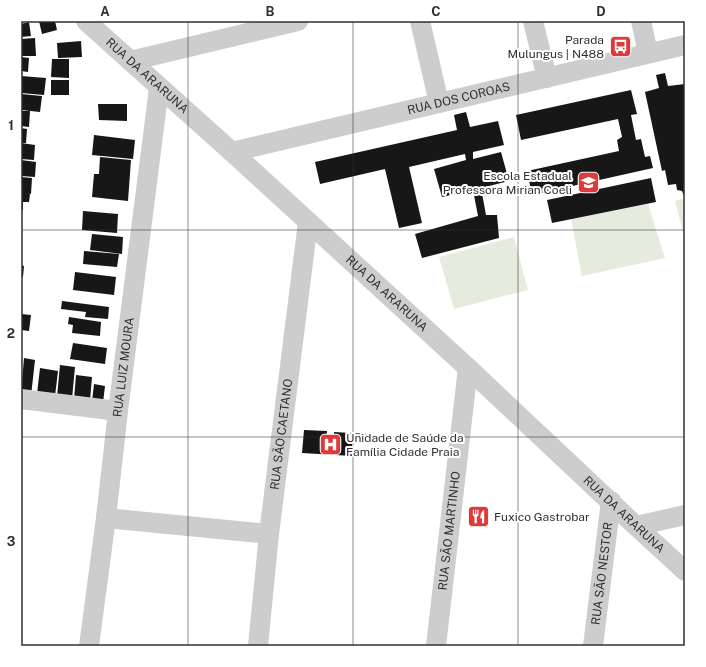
<svg xmlns="http://www.w3.org/2000/svg" width="706" height="667" font-family="'Public Sans',sans-serif">
  <style>
    .green { fill: #e5ecde }
    .building { fill: #171717 }
    .lines { fill: none; stroke-linecap: round; stroke-linejoin: round }
    .minor { stroke: #cdcdcd; stroke-width: 20 }
    .grid { fill: none; stroke: #303030; stroke-width: 1; stroke-opacity: 0.55 }
    .labels { text-anchor: middle; stroke-width: 4; stroke-linejoin: round; paint-order: stroke }
    .poi-label { font-size: 12px; fill: #303030; stroke: #fff; text-anchor: end }
    .street-label { font-size: 12px; fill: #303030; stroke: #fff }
    .neatline { fill: none; stroke: #303030; stroke-width: 1.5 }
    .grid-label { font-size: 13px; text-anchor: middle; font-weight: bold; fill: #303030 }
  </style>
  <rect width="100%" height="100%" fill="#fff"/>
  <path class="green" d="M685 198V240L675 201Z
    M648 204 665 258 582 276 571 219Z
    M514 237 528 290 454 309 439 257Z"/>
  <path class="building" d="M39 21H55L57 30 42 34Z
    M29 22 31 36 21 37V24Z
    M35 38 36 56H21V39Z
    M81 41 82 57 58 58 57 43Z
    M21 57 29 58 28 72 21 71Z
    M52 59H69V78L51 77Z
    M665 73 668 86 685 84V199L682 191 677 190 676 184 668 185 665 170 662 171 645 92 659 88 656 75Z
    M21 76 46 78 44 95 21 93Z
    M51 80H69V95H51Z
    M631 90 637 114 631 115 636 140 641 139 645 157 650 156 653 168 532 195 527 171 619 151 617 140 622 137 618 119 521 140 516 115Z
    M21 94 42 96 40 112 21 110Z
    M98 104H127V121L99 120Z
    M21 111H30L29 127 21 126Z
    M466 112 470 127 498 121 504 145 473 152V159L501 152 509 181 481 188 486 215H497L499 238 422 258 415 234 478 216 473 190 442 197 434 169 466 160 465 154 409 167 422 223 413 225 399 228 385 169 320 184 315 162 457 130 454 115Z
    M21 128 27 129 26 143H21Z
    M94 135 135 140 133 159 92 155Z
    M21 143 35 145 34 160 21 159Z
    M100 157 131 160 128 201 92 197 94 174H99Z
    M21 160 36 162 35 177 21 176Z
    M21 177 32 178 31 194 25 193 30 194 29 202H23V210H21Z
    M651 178 656 202 552 223 547 200Z
    M83 211 118 214 117 233 82 230Z
    M92 234 123 237 122 254 90 250Z
    M84 251 119 254 117 267 83 264Z
    M21 265 24 266 23 277 21 276Z
    M75 272 116 277 114 295 73 290Z
    M62 301 109 307 108 319 85 317 86 312 61 309Z
    M21 314 31 315 29 331 21 330Z
    M69 317 101 322 100 336 72 333 73 325 68 324Z
    M73 343 107 348 105 364 70 359Z
    M24 358 35 360 31 396 21 394Z
    M60 365 75 367 72 399 57 397Z
    M40 368 58 371 55 396 37 394Z
    M76 375 92 377 90 401 74 399Z
    M94 384 105 386 103 403 92 401Z
    M304 430 327 431 326 439H334V432L368 434 367 442 352 441V456L302 453Z"/>
  <g class="lines">
    <g class="minor">
      <path id="s1" d="M86 21 232 152 468 368 636 526 685 571"/>
      <path d="M420 21 439 103"/>
      <path d="M533 21 547 78"/>
      <path d="M641 21 648 53"/>
      <path d="M130 61 298 21"/>
      <path id="s2" d="M232 152 685 45"/>
      <path d="M21 399 118 411"/>
      <path d="M106 518 269 534"/>
      <path d="M636 526 685 515"/>
      <path id="s3" d="M89 646 106 518 118 411 159 88"/>
      <path id="s4" d="M258 646 269 534 308 222"/>
      <path id="s5" d="M436 646 468 368"/>
      <path id="s6" d="M593 646 611 501"/>
    </g>
  </g>
  <path class="grid" d="M188 21V646M353 21V646M518 21V646M21 230H685M21 437H685"/>
  <defs>
    <symbol id="bus-square" viewBox="-11 -11 22 22"><rect x="-9" y="-9" width="18" height="18" rx="4" fill="#df393c" stroke="#fff"/><path d="M-5-6H5V4H4V6H2V4H-2V6H-4V4H-5ZM-3.5-4V0h7V-4ZM-3.5 1.2v1.5H-2V1.2ZM2 1.2v1.5H3.5V1.2Z" fill="#fff"/></symbol>
    <symbol id="school-square" viewBox="-11 -11 22 22"><rect x="-9" y="-9" width="18" height="18" rx="4" fill="#df393c" stroke="#fff"/><path d="M0-5L7-2L0 1L-7-2ZM-4 1L0 2.5L4 1V4Q0 6-4 4Z" fill="#fff"/></symbol>
    <symbol id="hospital-square" viewBox="-11 -11 22 22"><rect x="-9" y="-9" width="18" height="18" rx="4" fill="#df393c" stroke="#fff"/><path d="M-5-5h3v3.5h4V-5h3V5h-3V1.5h-4V5h-3Z" fill="#fff"/></symbol>
    <symbol id="restaurant-square" viewBox="-11 -11 22 22"><rect x="-9" y="-9" width="18" height="18" rx="4" fill="#df393c" stroke="#fff"/><path d="M-5-6h1v4h1v-4h1v4h1v-4h1v5L-1.5 .5V6h-2V.5L-5-1ZM5-6V6H3V1.5H1.5Q1.5-4 5-6Z" fill="#fff"/></symbol>
  </defs>
  <g fill-rule="evenodd">
    <use href="#bus-square" x="608" y="34" width="25" height="25"/>
    <use href="#school-square" x="576" y="170" width="25" height="25"/>
    <use href="#hospital-square" x="318" y="432" width="25" height="25"/>
    <use href="#restaurant-square" x="466" y="504" width="25" height="25"/>
  </g>
  <g class="labels">
    <g class="poi-label">
      <text x="604" y="44">Parada<tspan x="604" dy="14">Mulungus | N488</tspan></text>
      <text x="572" y="180">Escola Estadual<tspan x="572" dy="14">Professora Mirian Coeli</tspan></text>
      <text x="346" y="442" text-anchor="start">Unidade de Saúde da<tspan x="346" dy="14">Família Cidade Praia</tspan></text>
      <text x="494" y="521" text-anchor="start">Fuxico Gastrobar</text>
    </g>
    <g class="street-label">
      <text dy="4" stroke="none"><textPath href="#s1" startOffset="82">RUA DA ARARUNA</textPath></text>
      <text dy="4" stroke="none"><textPath href="#s2" startOffset="233">RUA DOS COROAS</textPath></text>
      <text dy="4" stroke="none"><textPath href="#s1" startOffset="406">RUA DA ARARUNA</textPath></text>
      <text dy="4" stroke="none"><textPath href="#s3" startOffset="281">RUA LUIZ MOURA</textPath></text>
      <text dy="4" stroke="none"><textPath href="#s4" startOffset="213">RUA SÃO CAETANO</textPath></text>
      <text dy="4" stroke="none"><textPath href="#s1" startOffset="730">RUA DA ARARUNA</textPath></text>
      <text dy="4" stroke="none"><textPath href="#s5" startOffset="116">RUA SÃO MARTINHO</textPath></text>
      <text dy="4" stroke="none"><textPath href="#s6" startOffset="73">RUA SÃO NESTOR</textPath></text>
    </g>
  </g>
  <rect width="706" height="667" fill="none" stroke="#ffffff" stroke-width="44"/>
  <rect x="22" y="22" width="662" height="623" class="neatline"/>
  <g class="grid-label">
    <text x="105" y="16">A</text>
    <text x="270" y="16">B</text>
    <text x="436" y="16">C</text>
    <text x="601" y="16">D</text>
    <text x="11" y="130">1</text>
    <text x="11" y="338">2</text>
    <text x="11" y="546">3</text>
  </g>
</svg>
